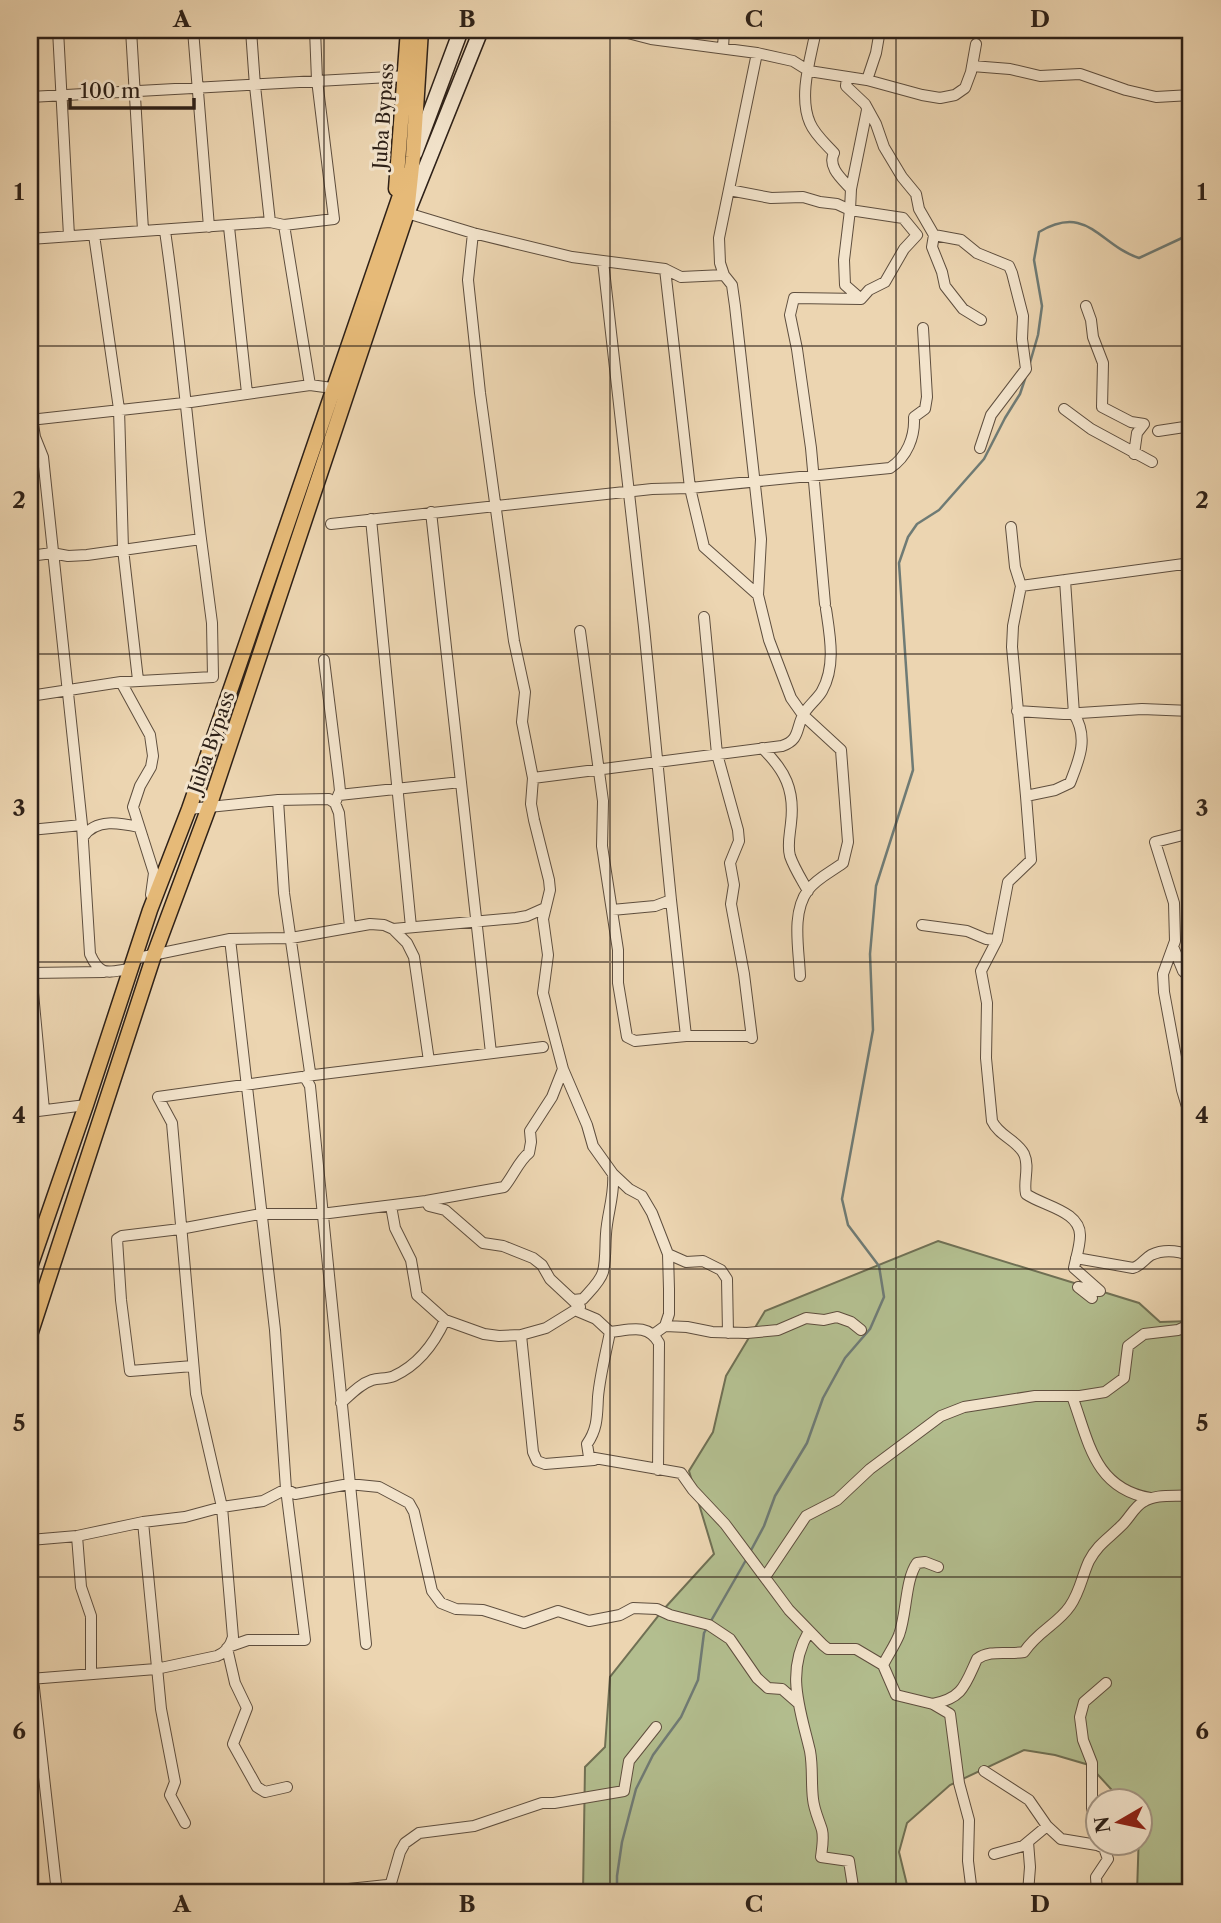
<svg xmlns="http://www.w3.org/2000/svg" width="1221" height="1923" font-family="'Libre Caslon Text',serif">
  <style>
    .green { fill: #b3be8f; stroke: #707054; stroke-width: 2 }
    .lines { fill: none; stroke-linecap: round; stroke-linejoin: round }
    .stream { stroke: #6f7b75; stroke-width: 2.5 }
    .minor-casing { stroke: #5e4e3e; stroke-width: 12 }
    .secondary-casing { stroke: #2e2118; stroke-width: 17 }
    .primary-casing { stroke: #2e2118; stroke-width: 17 }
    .minor { stroke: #f3e4cc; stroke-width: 10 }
    .secondary { stroke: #f3e4cc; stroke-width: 14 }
    .primary { stroke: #e6ba78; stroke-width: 14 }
    .grid { fill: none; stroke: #2e2118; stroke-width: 2; stroke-opacity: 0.55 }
    .labels { text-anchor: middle; stroke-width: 6; stroke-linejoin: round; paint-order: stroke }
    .street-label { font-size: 19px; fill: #2e2118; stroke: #f3e4cc }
    .neatline { fill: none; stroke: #2e2118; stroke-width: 2.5 }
    .grid-label { font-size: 23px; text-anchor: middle; font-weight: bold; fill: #2e2118 }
  </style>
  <rect width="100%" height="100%" fill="#ecd5b1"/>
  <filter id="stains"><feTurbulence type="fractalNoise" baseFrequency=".00286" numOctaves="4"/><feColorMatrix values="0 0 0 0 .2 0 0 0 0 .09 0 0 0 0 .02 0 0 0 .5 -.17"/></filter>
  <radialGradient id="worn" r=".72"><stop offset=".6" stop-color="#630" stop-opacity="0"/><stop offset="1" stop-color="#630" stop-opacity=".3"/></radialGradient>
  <path class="green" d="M938 1241 1139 1303 1160 1322 1191 1321V1893H1137L1140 1800H1121L1089 1765 1055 1755 1024 1750 950 1785 907 1823 899 1852 909 1893H583L585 1767 605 1747 610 1677 663 1610 714 1554 689 1471 713 1432 726 1376 765 1311Z"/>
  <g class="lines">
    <path class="stream" d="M1029 366 1038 335 1042 306 1034 260 1039 232C1088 203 1099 245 1139 258L1182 238 1191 226
      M749 1554 764 1526 775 1496 807 1443 823 1398 845 1358 870 1329 884 1297 879 1266 848 1225 842 1199 873 1030 870 954 876 886 913 770 899 563 908 537 917 524 939 510 984 459 1005 418 1020 394 1026 376
      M617 1893V1876L622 1842 636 1789 653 1755 681 1717 698 1680 704 1633 746 1560"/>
    <defs>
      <path id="minor" d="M58 30 69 236
        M131 30 143 230
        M193 30 209 227
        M251 30 255 86 270 222
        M616 30 651 39 757 53 793 61 809 71 867 80 922 95 940 98 955 95 965 88 971 72 976 44
        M816 30C811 57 798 96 810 123 815 135 826 144 834 153 827 167 842 179 851 189
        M723 48 724 30
        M757 53 719 238 720 263 724 275 732 285 735 306 761 539 758 595
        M972 66 1010 69 1040 76 1080 74 1126 90 1156 97 1191 95
        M847 77 846 86 865 104 876 124 884 147 902 177 916 194 919 209 934 235 961 240 977 253 1009 266 1012 273 1023 316 1022 339 1026 369 991 415 980 448
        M867 80 876 53 880 30
        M30 97 408 76
        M729 190 771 198 803 197 820 202 837 204 850 210 844 260 845 285 861 299
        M407 213 473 233 572 257 665 269 681 277 724 275
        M284 225 310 385
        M229 227 247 393
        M165 231C180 333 188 436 201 539
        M473 233 468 280 480 393 514 641 525 692 522 722 533 778 531 804 534 820 549 880 550 890 543 919 548 955 543 993 563 1069 587 1125 593 1146 613 1174 629 1189 642 1196 652 1213 668 1254 669 1289V1314L665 1326
        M94 235 119 409 123 549 138 680
        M934 235 932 247 942 272 945 286 963 309 981 320
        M30 239 270 222 284 225 334 219 317 80 315 30
        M603 261 644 627 671 900 655 906 612 910
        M665 269 690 488 890 468C907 457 915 437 914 417L925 409 927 397 923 328
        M1086 306 1091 320 1093 337 1103 363 1102 407 1131 422 1144 424 1137 433 1134 454
        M30 406 35 437 43 457 82 825 90 954C100 977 108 972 129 969
        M1064 409 1091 429 1152 462
        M30 420 184 403 310 385 332 388
        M1158 431 1191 426
        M431 512 491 1053
        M371 519 411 927
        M331 524 652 489 690 488 704 547 758 595 769 640 791 698 803 715 841 750 848 842 843 863C831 872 817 878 808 890 791 913 799 949 800 976
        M1011 527 1015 567 1021 586 1013 626 1012 647 1026 796
        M30 556 52 553 68 556 87 555 201 539 212 623 213 677 121 682 30 696
        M1186 564 1191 586
        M1065 580 1074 714C1089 738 1079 760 1070 783L1055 790 1026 796 1031 860 1008 882 997 940 981 971 987 1003 986 1058 992 1121C999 1136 1017 1140 1024 1154 1030 1167 1023 1181 1026 1194 1043 1206 1081 1211 1080 1236 1080 1246 1076 1258 1074 1268L1100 1291 1078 1287 1092 1298
        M1021 586 1191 563
        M825 604 811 448 797 349 790 315 794 298 861 299 869 290 885 282 904 249 917 235 903 218 850 210 851 189 867 110
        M580 631 603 801 602 846 618 950V983L627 1037 635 1041 686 1036H749L752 1038 744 974 731 904 734 885 730 863 739 841 738 830 717 754 704 617
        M324 660 339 781 340 791 335 803
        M121 682 150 735 153 756 151 767 140 786 133 807 154 873 151 895
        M1017 711 1064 714 1142 709 1191 711
        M762 748C785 770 795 790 791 823 790 834 787 845 790 856 794 868 802 880 808 891
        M533 778 782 746C799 740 796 731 802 717 806 707 817 700 822 691 836 666 830 636 826 609
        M339 795 461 782
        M278 800 284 893 310 1072
        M189 809 278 800 329 799 335 803 339 813 350 927
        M30 830 82 825
        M1191 833 1155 842 1174 903 1175 941 1163 974 1164 992 1182 1090 1191 1120
        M83 837C96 818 120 823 139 827
        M671 900 686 1036
        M922 925 967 931 986 939 997 940
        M393 929 516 918 527 916 545 908
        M1174 949 1183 971 1191 979
        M133 959 230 939 291 938 370 924 384 925 393 929 407 943 414 957 429 1061
        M30 961 44 1110
        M30 973 104 972
        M306 1076 543 1047
        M30 1112 86 1105
        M391 1206 395 1228 411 1260 417 1295 445 1320 484 1334 499 1336 521 1335 546 1328 580 1307 550 1279 542 1265 533 1258 503 1246 483 1243 445 1210 429 1206 426 1201
        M668 1254 686 1262 703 1261 721 1270 727 1279 728 1333
        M1076 1258 1133 1268C1141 1266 1144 1259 1151 1255 1164 1249 1179 1251 1191 1256
        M573 1300 583 1299C590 1291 600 1282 603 1272 606 1259 605 1247 606 1234 607 1214 615 1194 613 1174
        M577 1311 596 1319 610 1332C630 1330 648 1323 659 1343L658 1470
        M610 1332C606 1353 600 1375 598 1397 597 1415 598 1428 587 1444L589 1457 681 1473 693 1490 725 1524 789 1610 823 1645 828 1649H856L883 1665 896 1695 933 1704 950 1714 959 1783 969 1820 968 1861 972 1893
        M654 1334 665 1326 687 1327 712 1332 747 1333 778 1330 806 1318 824 1320 837 1317 851 1322 861 1330
        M521 1335 533 1452 537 1461 545 1464 594 1460
        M193 1366 130 1371 121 1300 117 1239 122 1236 180 1229 260 1214H321L426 1201 504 1187C512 1178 520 1159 529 1153L531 1142 530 1131 552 1097 563 1069
        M1072 1396C1089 1442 1094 1488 1150 1498
        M341 1403C351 1394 360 1384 372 1380 379 1378 387 1379 394 1376 418 1365 434 1344 445 1320
        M143 1522 161 1709 175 1782 170 1795 185 1823
        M77 1536 81 1587 91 1616V1674
        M30 1540 77 1536 143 1522 185 1517 222 1507 263 1501 286 1489 295 1494 349 1484 379 1487 409 1503 414 1512 432 1591 441 1603 456 1609 483 1610 524 1623 558 1611 589 1621 620 1615 633 1608 657 1609 670 1615 709 1625 730 1639 757 1678 768 1688 782 1689 798 1703
        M765 1577 806 1516 837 1500 870 1469 941 1416 964 1407 1035 1396H1080L1105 1392 1124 1378 1128 1346 1144 1334 1178 1330 1191 1324
        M809 1631C785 1673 800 1708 810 1751 813 1767 811 1783 813 1799 814 1810 819 1820 822 1830 824 1838 822 1849 821 1857L849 1861 854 1893
        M228 1647 248 1640H305L286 1489 275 1330 230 939
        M227 1648 235 1683 247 1708 233 1744 257 1787 265 1792 287 1787
        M883 1665C888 1655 895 1645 899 1635 907 1613 905 1580 917 1563L925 1562 938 1567
        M30 1679 156 1669 217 1656C226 1652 230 1647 233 1637L222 1507 196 1394 172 1123 158 1097 302 1077 306 1079 310 1086 366 1644
        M33 1679 57 1893
        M933 1704C963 1698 965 1685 977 1659 990 1649 1008 1655 1024 1652 1038 1631 1058 1624 1070 1606 1080 1592 1082 1576 1089 1561 1098 1544 1108 1539 1121 1526 1129 1519 1134 1507 1143 1502 1157 1493 1176 1497 1191 1495
        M984 1771 1029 1800 1047 1826 1061 1839 1097 1845 1104 1848 1108 1859 1096 1877 1097 1893
        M1098 1834 1092 1808V1763L1083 1740 1080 1717 1084 1702 1106 1683
        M1028 1842 1030 1867 1028 1893
        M994 1854 1023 1846 1047 1826
        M310 1893 387 1885 391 1883 400 1852 405 1843 419 1833 474 1826 542 1803H554L624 1791 629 1761 656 1727"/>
      <path id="secondary" d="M415 153 461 30
        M409 209 481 30"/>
      <path id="primary" d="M396 189 408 30
        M30 1267 86 1105 150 910 189 809 239 665 407 175
        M30 1335 154 955 209 807 407 213 413 157 421 30"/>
    </defs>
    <use href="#minor" class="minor-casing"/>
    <use href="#secondary" class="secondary-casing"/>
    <use href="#primary" class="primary-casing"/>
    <use href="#minor" class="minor"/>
    <use href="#secondary" class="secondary"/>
    <use href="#primary" class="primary"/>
  </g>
  <path class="grid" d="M324 30V1893M610 30V1893M896 30V1893M30 346H1191M30 654H1191M30 962H1191M30 1269H1191M30 1577H1191"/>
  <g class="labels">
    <g class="street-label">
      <text transform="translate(383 116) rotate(-86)" y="7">Juba Bypass</text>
      <text transform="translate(211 742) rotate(-71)" y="7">Juba Bypass</text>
    </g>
  </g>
  <rect width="1221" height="1923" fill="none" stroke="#ecd5b1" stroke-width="77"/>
  <g transform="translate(1119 1822) rotate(261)"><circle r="33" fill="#f3e4cc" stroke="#a49684" stroke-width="2"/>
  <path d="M0-5L12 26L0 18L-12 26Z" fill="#8f2418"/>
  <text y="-10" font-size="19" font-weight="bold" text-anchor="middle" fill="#2e2118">N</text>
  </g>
  <path d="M70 98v10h124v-10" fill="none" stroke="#2e2118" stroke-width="3.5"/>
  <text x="80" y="98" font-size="21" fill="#2e2118" stroke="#f3e4cc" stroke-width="5" paint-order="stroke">100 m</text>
  <rect x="38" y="38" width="1144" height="1846" class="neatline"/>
  <g class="grid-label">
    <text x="182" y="27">A</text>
    <text x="467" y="27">B</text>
    <text x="754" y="27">C</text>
    <text x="1040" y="27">D</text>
    <text x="19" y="200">1</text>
    <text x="1202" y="200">1</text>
    <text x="19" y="508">2</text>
    <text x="1202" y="508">2</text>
    <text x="19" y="816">3</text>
    <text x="1202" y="816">3</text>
    <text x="19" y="1123">4</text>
    <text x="1202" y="1123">4</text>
    <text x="19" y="1431">5</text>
    <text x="1202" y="1431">5</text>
    <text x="19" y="1739">6</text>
    <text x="1202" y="1739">6</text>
    <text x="182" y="1912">A</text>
    <text x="467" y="1912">B</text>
    <text x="754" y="1912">C</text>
    <text x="1040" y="1912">D</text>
  </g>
  <rect width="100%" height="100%" filter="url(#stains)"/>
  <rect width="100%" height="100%" fill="url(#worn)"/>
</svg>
